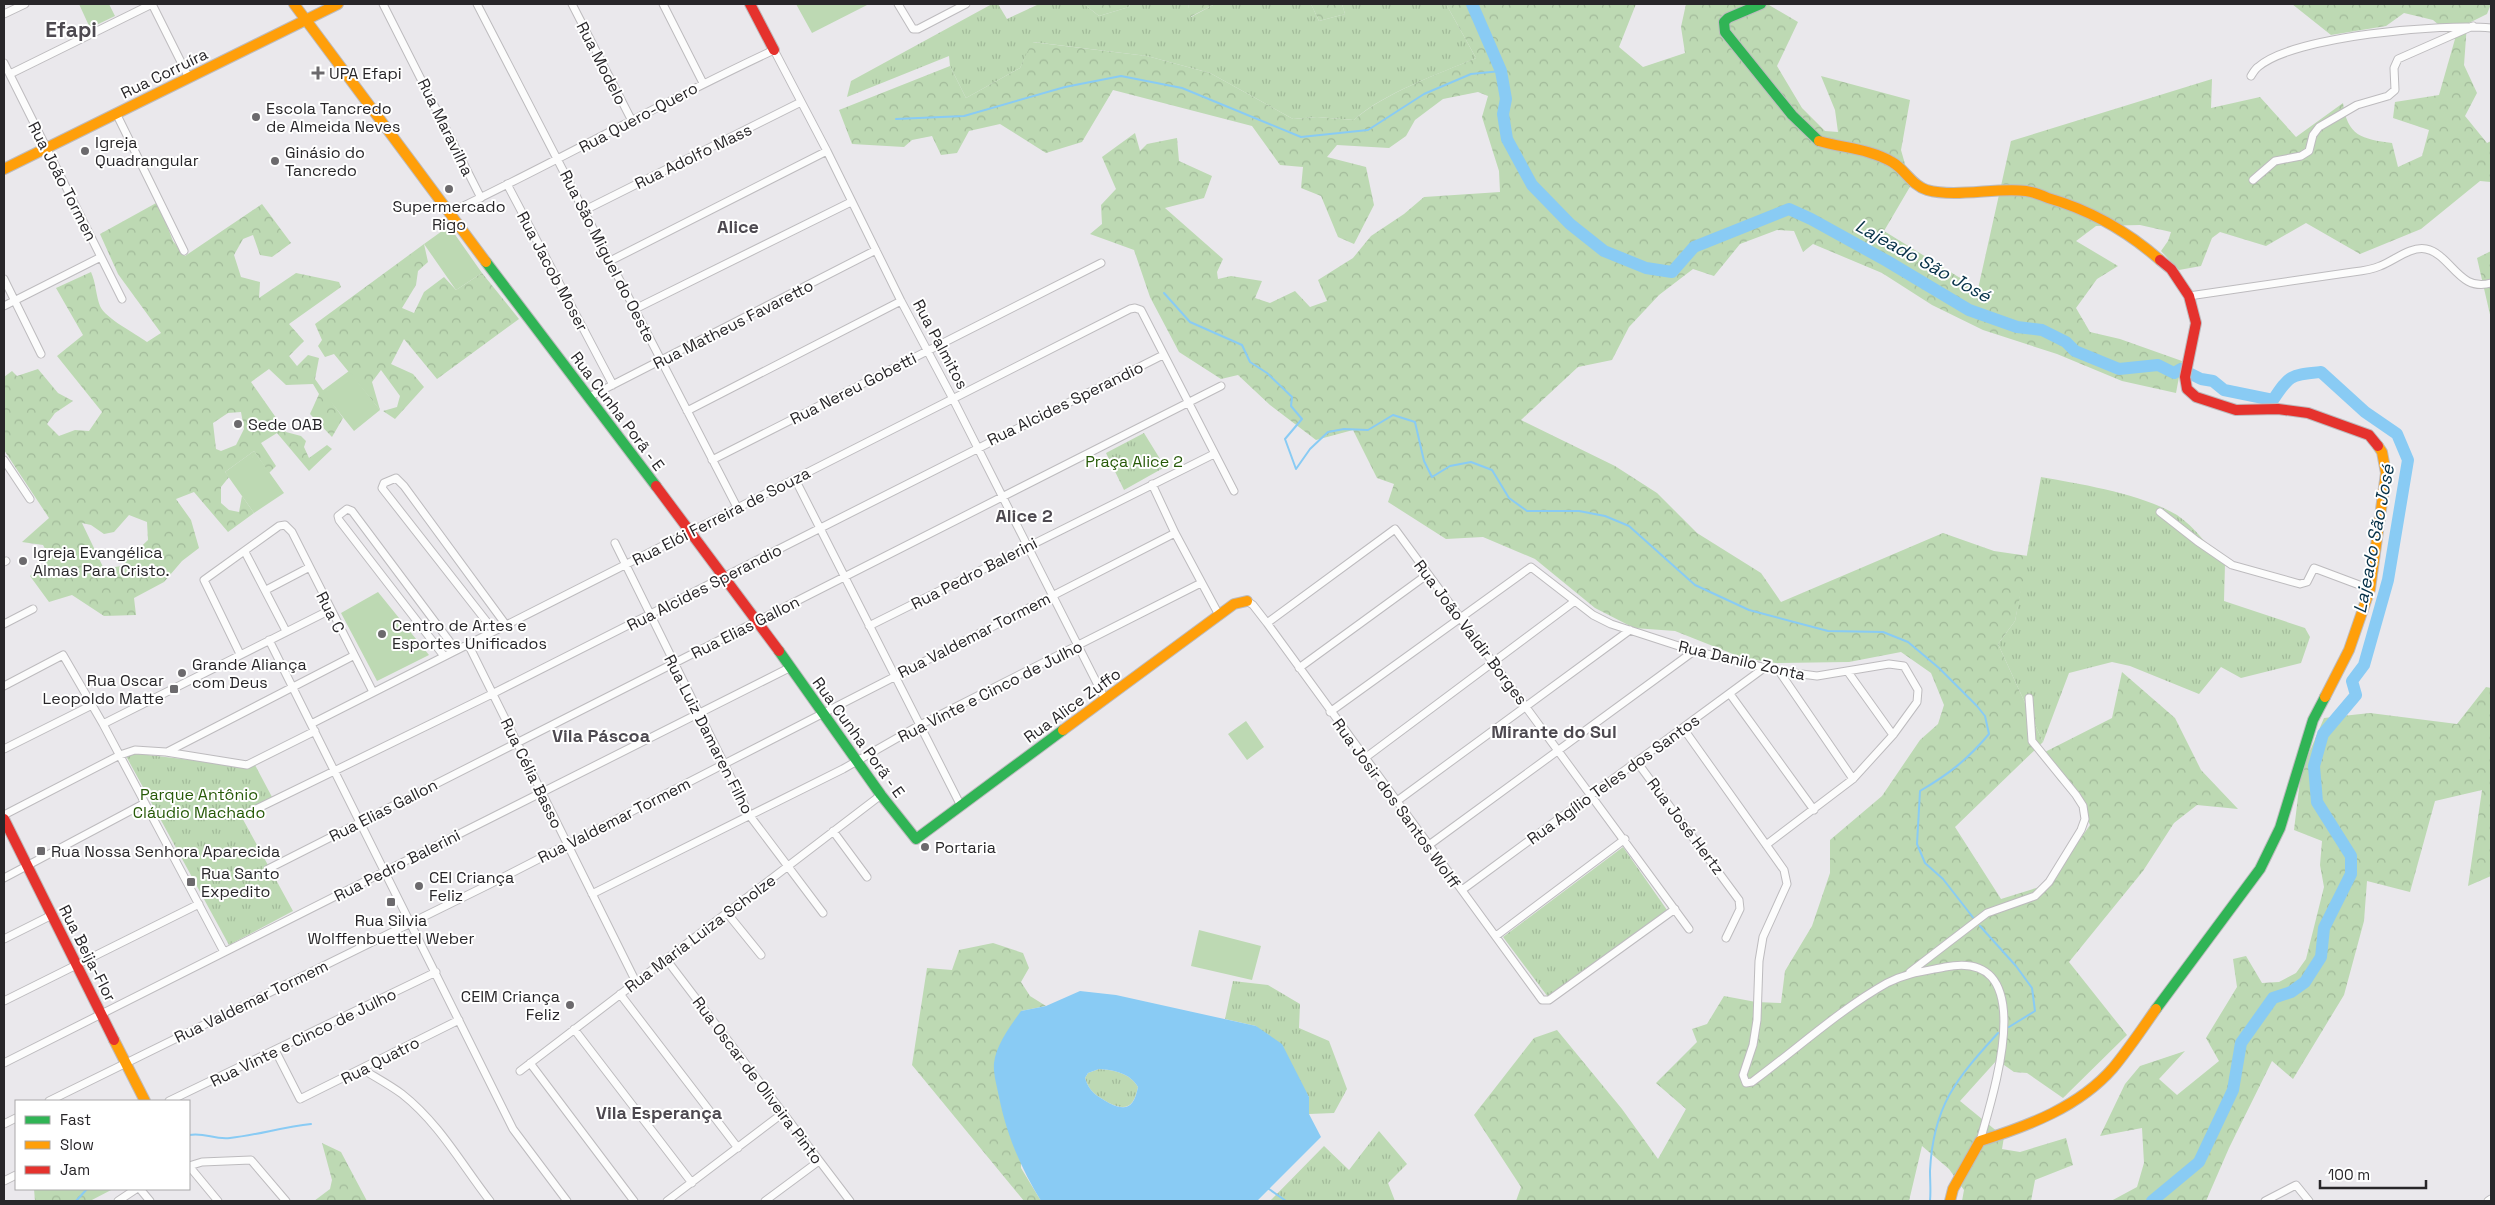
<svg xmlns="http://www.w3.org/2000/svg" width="2495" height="1205" font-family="'Space Grotesk',sans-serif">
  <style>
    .grass { fill: url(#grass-tufts) }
    .forest { fill: url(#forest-crowns); fill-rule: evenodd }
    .garden { fill: #bdd9b3 }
    .water { fill: #89cbf4; fill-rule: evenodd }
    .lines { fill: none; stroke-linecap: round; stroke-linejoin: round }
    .stream { stroke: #89cbf4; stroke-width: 2 }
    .river { stroke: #89cbf4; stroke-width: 12 }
    .street-casing { stroke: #bdbbbe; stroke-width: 9 }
    .fast-casing { stroke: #bdbbbe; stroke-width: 12 }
    .slow-casing { stroke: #bdbbbe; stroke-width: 12 }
    .jam-casing { stroke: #bdbbbe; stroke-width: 12 }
    .street { stroke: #fcfcfc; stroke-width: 7 }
    .fast { stroke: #30b455; stroke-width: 10 }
    .slow { stroke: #ff9f0a; stroke-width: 10 }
    .jam { stroke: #e5322d; stroke-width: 10 }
    .poi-dot { fill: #6c6a6d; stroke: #fff; stroke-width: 2 }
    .labels { text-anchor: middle; stroke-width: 4; stroke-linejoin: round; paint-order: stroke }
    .street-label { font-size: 16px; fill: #282629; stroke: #fff }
    .poi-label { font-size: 16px; fill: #282629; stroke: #fff; text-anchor: start }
    .park-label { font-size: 16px; fill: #265907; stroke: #fff }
    .neighbourhood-label { font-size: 18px; font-weight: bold; fill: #4d4950; stroke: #fff }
    .water-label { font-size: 18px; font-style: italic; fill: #063148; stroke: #fff }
    .district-label { font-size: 21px; font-weight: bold; fill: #4d4950; stroke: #fff }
  </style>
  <defs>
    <pattern id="grass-tufts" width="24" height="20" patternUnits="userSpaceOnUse" patternTransform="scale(1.25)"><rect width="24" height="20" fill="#bdd9b3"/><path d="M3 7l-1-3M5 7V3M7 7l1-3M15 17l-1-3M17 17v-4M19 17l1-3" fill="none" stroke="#a2ba9a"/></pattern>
    <pattern id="forest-crowns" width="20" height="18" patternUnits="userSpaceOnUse" patternTransform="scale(1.25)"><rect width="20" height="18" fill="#bdd9b3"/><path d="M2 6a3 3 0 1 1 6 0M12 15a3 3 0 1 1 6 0" fill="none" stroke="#a2ba9a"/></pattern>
  </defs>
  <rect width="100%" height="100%" fill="#eae8ec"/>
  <path class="grass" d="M992 4H998L1007 19 1039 4H1084L1099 16 1129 7 1130 4H1188L1191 17 1215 4H1311L1319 21 1345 14 1342 4H1446L1476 58C1439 74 1383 93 1354 120L1317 117 1293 119 1210 73 1147 56 1033 42 1020 68 966 98 950 66 949 56 847 97 851 81Z
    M1144 433 1165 467 1124 490 1106 453Z
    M2041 477C2081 484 2142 494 2177 515 2195 527 2210 549 2225 564L2224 601 2305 628 2310 637 2301 663 2241 678 2221 667 2199 694 2130 666 2112 662 2069 673 2043 742 1998 644 2015 621Z
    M131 753 251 767 255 765 272 797 240 814 293 911 229 945 126 756Z
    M1623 847 1667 910 1548 997 1503 937Z
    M1233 981 1268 985 1300 1004 1299 1028 1329 1041 1347 1089 1334 1113 1309 1114V1097L1256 1026 1225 1019Z
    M1099 1069C1114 1070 1130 1073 1138 1087 1134 1106 1127 1112 1109 1103 1097 1096 1089 1092 1085 1078L1088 1073Z
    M1379 1131 1407 1164 1388 1183 1395 1201H1270L1324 1146 1349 1170Z"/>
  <path class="forest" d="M1084 4H1130L1129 7 1099 16Z
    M1188 4H1215L1190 17Z
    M1311 4H1342L1345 14 1319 21Z
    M1446 4H1636L1619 47 1643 67 1685 53 1681 27 1686 4 1769 5 1798 22 1777 66 1802 108 1825 131 1838 132 1835 110 1821 76 1910 100 1901 150 1911 185 1884 231 1978 289 2011 141 2212 79 2211 108 2260 97 2296 137 2343 103C2347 136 2362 139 2392 143L2398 167 2422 156 2429 130 2393 118 2395 102 2439 95 2455 39 2433 20 2404 13 2386 26 2331 35 2292 4H2491L2487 14 2467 24 2464 65 2477 93 2465 116 2487 143 2491 141V182L2480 181 2421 229 2360 254 2306 223 2266 246 2220 232 2212 238 2201 266 2179 270 2161 251 2168 241 2171 232 2140 225 2096 226 2076 241 2118 266 2097 279 2076 308 2090 332 2120 339 2182 361 2176 393 2122 381 2057 354 1983 330 1932 305 1882 273 1813 244 1803 252 1794 231 1777 230 1740 244 1714 276 1693 269 1659 295 1629 327 1612 360 1578 367 1521 420 1615 466 1657 493 1697 533 1761 573 1781 602 1943 533 1994 551 2028 556 2015 621 1998 644 2043 742 1955 827 2001 899 2049 884 2090 825 2080 802 2058 780 2041 754 2112 718 2122 672 2175 718 2201 770 2238 809 2197 805 2174 823 2143 871 2069 962 2127 1035 2063 1098 2027 1073 2014 1072 1997 1060 1960 1101 2004 1137 2002 1149 2020 1152 2066 1138 2073 1165 2035 1180 2031 1201H1962L1964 1190 1949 1169 1922 1146 1909 1201H1516L1521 1187 1474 1115 1534 1038 1557 1030 1622 1109 1658 1159 1686 1109 1656 1083 1697 1042 1692 1029 1707 1024 1724 996 1756 1002 1781 1003 1785 971 1812 926 1830 873V840L1882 796 1920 740 1938 724 1944 705 1931 673 1901 652 1849 662 1776 663 1743 658 1675 631 1634 628 1595 608 1535 559 1483 537 1446 539 1388 502 1394 484 1377 478 1353 430 1316 440 1270 405 1238 375 1221 379 1179 352 1150 297 1134 250 1090 234 1102 224 1101 205 1116 189 1102 157 1135 133 1140 151 1147 144 1177 138 1179 161 1212 176 1204 198 1165 208 1223 259 1217 272 1218 279 1231 276 1262 281 1255 298 1270 303 1295 291 1310 307 1327 301 1318 280 1353 258 1371 236 1404 214 1424 197 1500 192 1499 171 1482 117 1488 96 1478 92 1443 99 1415 120 1406 136 1389 148 1337 145 1327 157 1366 167 1374 205 1354 244 1338 237 1321 196 1301 188 1303 167 1280 165 1252 126 1113 90 1082 142 1046 153 1000 124 969 131 957 153 941 155 932 136 912 140 904 147 852 144 839 110 950 66 966 98 1020 68 1032 42 1147 56 1210 73 1293 119 1317 117 1354 120C1384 93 1438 74 1476 58Z
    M158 202 173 241 185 256 262 204 291 243 272 257 260 255 253 235 243 239 234 255 241 277 260 282 259 298 296 273 339 282 341 287 289 324 304 341 289 356 297 366 308 355 319 358 315 379 343 418 332 437 310 414 319 394 313 384 286 385 269 369 251 382 286 432 301 436 306 441 304 447 309 458 327 445 332 449 309 471 277 433 261 443 276 466 269 473 254 451 225 472 229 477 221 487V503L229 510 239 512 242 496 254 513 228 532 194 492 176 499 191 520 199 548 182 561 164 582 134 598 136 615 104 616 72 595 49 602 30 576 50 558 43 545 22 542 49 518 4 450V377L12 371 17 376 38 369 58 393 73 401 55 413 47 424 59 436 75 430 89 431 102 412 57 356 83 335 56 288 91 272C96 283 96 296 100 306 106 319 135 333 147 342L161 333 118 274 100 234ZM241 412 244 429 236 445 221 451 216 449 213 423 228 413ZM129 515 147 522 148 540 121 566 104 569 82 523 91 525 104 534 114 532Z
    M424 244 428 262 418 271 416 285 402 308 414 313 424 292 444 277 456 290 482 273 519 319 437 379 404 339 391 364 413 374 424 387 395 419 383 411 397 407 400 396 381 370 372 382 380 410 334 354 325 357 318 346 322 340 315 324Z
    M2491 251V319L2477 258Z
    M2486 687 2491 688V876L2468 886 2482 790 2435 801 2410 892 2367 881 2364 921 2344 995 2293 1079 2272 1061 2229 1148 2206 1201H2111L2137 1187 2144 1163 2142 1128 2100 1136 2125 1084 2140 1066 2185 1051 2159 1079 2177 1095 2219 1061 2206 1038 2237 987 2233 959 2246 956 2262 983 2279 982 2296 973 2306 959 2324 887 2320 865 2322 841 2294 830 2301 772 2324 718 2370 713 2457 724Z
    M993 943 1023 953 1029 968 1021 982 1030 996 1046 1006 1021 1011V1168L1041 1201H1024L912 1065 927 968 952 970 959 950Z
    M322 1143 341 1152 367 1201H314L330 1189 332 1180Z
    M34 1189H113L90 1201H35Z"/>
  <path class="garden" d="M79 4H109L115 16 90 28Z
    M796 4H869L812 33Z
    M449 226 482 273 456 290 424 244Z
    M349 371 380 410 354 431 322 391Z
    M254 451 284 493 254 513 225 472Z
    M378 592 429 655 377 681 341 613Z
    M1246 721 1264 747 1247 760 1228 734Z
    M1199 930 1261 946 1252 980 1191 966Z"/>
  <path class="water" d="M1080 991 1116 995 1256 1026 1282 1044 1309 1097V1114L1321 1137 1257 1201H1041C1021 1168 1007 1136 999 1097 997 1086 993 1074 994 1063 996 1045 1011 1025 1021 1011L1046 1006ZM1099 1069C1114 1070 1130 1073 1138 1087 1134 1107 1127 1112 1109 1103 1097 1096 1089 1092 1085 1078L1088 1073Z"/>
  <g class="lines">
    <path class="stream" d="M896 119 964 116 1065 87 1121 76 1182 88 1301 137 1368 130 1424 94 1471 74 1501 71
      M1164 293 1190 322 1242 345 1250 362 1267 373 1292 397 1291 406 1302 419 1285 439 1296 469 1310 449 1328 432 1344 429 1368 430 1393 415 1415 422 1424 461 1432 477 1450 466 1471 462 1492 470 1509 498 1527 511H1579L1605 516 1629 526 1695 585 1749 610 1828 631 1883 632 1908 642 1939 668 1977 706 1985 716 1989 734C1967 760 1949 774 1920 791L1917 844 1925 863 1943 879 1975 920
      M1980 926 2016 966 2032 988 2035 1011 2009 1027
      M189 1135C205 1132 214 1140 230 1138 257 1135 283 1127 311 1124
      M1269 1189 1286 1201
      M76 1201 87 1189
      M1930 1201C1931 1191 1930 1181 1930 1171 1933 1106 1956 1079 1998 1033"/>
    <path class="river" d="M1472 4 1501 71 1506 99 1503 114 1507 139 1532 185 1570 224 1604 251 1646 268 1672 272 1694 247 1789 209 1811 219 1887 261 1969 310 2017 327 2042 330 2066 342 2075 351 2119 369 2158 365 2174 373 2181 369 2201 379 2213 381 2224 390 2273 400C2290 374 2291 375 2321 372L2365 412 2397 434 2408 460 2388 580 2364 665 2352 681 2356 695 2323 734 2314 766 2317 802 2351 856V874L2324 928 2321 957 2305 982 2291 992 2273 998 2241 1043 2233 1090 2199 1162 2152 1201"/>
    <defs>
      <path id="street" d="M152 4 189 78
        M383 4 481 198
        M477 4 738 509
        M572 4 632 121
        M663 4 703 83
        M898 4 913 29H918L966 4
        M4 14 25 4
        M4 63 122 299
        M10 74 152 4
        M2251 76C2253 73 2255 69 2258 67 2293 36 2444 23 2491 28
        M116 113 184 251
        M2253 180 2275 161 2301 156 2309 151 2313 135 2319 127 2357 105 2388 96 2395 90 2394 68 2398 59 2473 26
        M507 184 613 385
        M585 210 801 102
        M449 213C558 161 664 101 774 50L827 151 901 301 953 399 1105 699
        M610 261 827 151
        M4 279 41 354
        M2189 296 2353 272C2362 271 2371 270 2380 266 2394 261 2410 246 2426 249 2451 254 2459 293 2491 283
        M4 306 101 257
        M635 309 851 202
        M589 397 876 250
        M687 411 901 301
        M4 460 30 499
        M712 460 1101 263
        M795 479 961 806
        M1152 484 1175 533 1219 615
        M2160 512 2197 541 2232 565 2300 584 2307 582 2314 568 2370 589
        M615 543 750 816 823 913
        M245 552 286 631
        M4 562 6 561
        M266 590 308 568
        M1247 601 1253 605 1267 623 1542 1000H1549L1675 909
        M1267 623 1395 529 1689 929
        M4 624 33 609
        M869 626 1214 454
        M494 631 382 488 384 483 396 478 404 486 506 625
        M269 640 513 1129 567 1201
        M468 644 636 982
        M240 654 204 580 279 526 285 525 292 532 373 692
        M444 656 339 520 338 516 347 509 352 511 456 650
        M1299 668 1428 574
        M1779 671 1853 779
        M1848 672 1893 735
        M4 686 63 655 103 724 224 952
        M1730 694 1814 810
        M1330 712 1531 567 1593 615 1611 624 1694 651 1779 671 1817 676 1889 664 1904 666 1918 690 1917 702 1893 735 1853 779 1766 845
        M103 724 330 610
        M311 724 1130 309 1135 308 1141 310 1234 491
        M1683 728 1784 870 1787 884 1763 937 1759 961 1757 1020 1753 1045 1743 1075 1746 1083 1752 1082C1797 1049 1839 1010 1887 983 1906 973 1925 971 1945 967 2042 947 1993 1094 1980 1141
        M4 749 92 705
        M167 752 353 656
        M1365 758 1575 601
        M1637 762 1739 900 1740 909 1726 938
        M1397 801 1630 630
        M4 815 120 755 135 750 166 752 247 765 315 731
        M244 815 492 694 1163 355
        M833 831 867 877
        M1429 845 1694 651
        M268 869 1221 386
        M4 878 145 803
        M1462 890 1764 668
        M592 894 843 769 920 725 1201 583
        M727 913 761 955
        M1496 936 1625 839
        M4 939 52 915
        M666 959 850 1201
        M1910 972 1987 913 2035 896 2049 882 2081 830 2085 819 2083 806 2076 795 2032 741 2029 698
        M620 994 738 1148
        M4 1001 199 904
        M574 1029 692 1183
        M275 1050 300 1099 459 1020
        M4 1063 791 667
        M530 1063 634 1201
        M362 1069C375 1077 390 1085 402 1094 439 1123 462 1165 490 1201
        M520 1071 881 795
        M49 1101 488 885 1175 533
        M169 1101 436 972
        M4 1124 16 1118
        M189 1166 202 1162 251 1160 286 1201
        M189 1166 218 1201
        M4 1181 16 1175
        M140 1189 150 1201
        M118 1201 136 1189
        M667 1201 783 1113
        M765 1201 819 1161
        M2265 1201 2296 1185 2309 1201
        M2488 1201 2491 1199"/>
      <path id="fast" d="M1761 4 1728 18 1724 22 1725 32 1792 115 1819 141
        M486 262 656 486
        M779 651 881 795 916 839 1063 730
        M2156 1009 2260 869 2280 828 2313 720 2325 697"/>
      <path id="slow" d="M294 4 486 262
        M1819 141C1843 148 1870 149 1892 162 1905 169 1912 186 1927 190 1956 198 1997 187 2026 191 2033 192 2041 195 2048 198 2090 210 2127 231 2160 260
        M4 169 338 4
        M2325 697 2349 650 2370 589 2386 473 2382 452 2378 446
        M1063 730 1234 604 1247 601
        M114 1040 145 1101
        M1950 1201 1953 1189 1980 1141C2028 1126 2079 1107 2113 1068 2128 1050 2142 1029 2156 1009"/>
      <path id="jam" d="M750 4 774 50
        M2160 260 2171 269 2189 296 2196 323 2185 377 2187 389 2196 397 2236 410 2278 409 2308 413 2369 435 2378 446
        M656 486 779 651
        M4 819 114 1040"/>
    </defs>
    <use href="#street" class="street-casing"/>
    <use href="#fast" class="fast-casing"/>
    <use href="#slow" class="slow-casing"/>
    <use href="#jam" class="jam-casing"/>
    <use href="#street" class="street"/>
    <use href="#fast" class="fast"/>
    <use href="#slow" class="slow"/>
    <use href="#jam" class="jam"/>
  </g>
  <g class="poi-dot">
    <path d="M315.5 65.5h5v5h5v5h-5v5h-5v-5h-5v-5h5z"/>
    <circle cx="256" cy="117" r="5"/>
    <circle cx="85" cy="151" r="5"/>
    <circle cx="275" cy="161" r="5"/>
    <circle cx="449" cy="189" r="5"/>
    <circle cx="238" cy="424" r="5"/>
    <circle cx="23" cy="561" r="5"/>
    <circle cx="382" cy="634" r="5"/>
    <circle cx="182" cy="673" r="5"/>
    <rect x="169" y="684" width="10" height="10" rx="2.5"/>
    <circle cx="925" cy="847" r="5"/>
    <rect x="36" y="846" width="10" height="10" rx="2.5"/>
    <rect x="186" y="877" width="10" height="10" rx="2.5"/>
    <circle cx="419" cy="886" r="5"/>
    <rect x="386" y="897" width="10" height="10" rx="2.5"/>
    <circle cx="570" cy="1005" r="5"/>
  </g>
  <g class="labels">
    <g class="street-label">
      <text transform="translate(602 63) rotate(63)" y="6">Rua Modelo</text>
      <text transform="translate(164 73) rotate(-26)" y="6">Rua Corruíra</text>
      <text transform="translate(638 117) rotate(-28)" y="6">Rua Quero-Quero</text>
      <text transform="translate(446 127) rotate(64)" y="6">Rua Maravilha</text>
      <text transform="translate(693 156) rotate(-26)" y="6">Rua Adolfo Mass</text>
      <text transform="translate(63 181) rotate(63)" y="6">Rua João Tormen</text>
      <text transform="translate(608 256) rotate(63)" y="6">Rua São Miguel do Oeste</text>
      <text transform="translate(553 271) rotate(62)" y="6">Rua Jacob Moser</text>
      <text transform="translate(733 324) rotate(-27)" y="6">Rua Matheus Favaretto</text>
      <text transform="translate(941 344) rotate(62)" y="6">Rua Palmitos</text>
      <text transform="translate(853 388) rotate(-27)" y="6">Rua Nereu Gobetti</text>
      <text transform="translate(1065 403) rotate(-26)" y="6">Rua Alcides Sperandio</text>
      <text transform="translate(618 411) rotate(53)" y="6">Rua Cunha Porã - E</text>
      <text transform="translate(721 516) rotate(-27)" y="6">Rua Elói Ferreira de Souza</text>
      <text transform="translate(974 573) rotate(-27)" y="6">Rua Pedro Balerini</text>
      <text transform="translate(704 587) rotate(-27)" y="6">Rua Alcides Sperandio</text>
      <text transform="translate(331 612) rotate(63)" y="6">Rua C</text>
      <text transform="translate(745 627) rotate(-27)" y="6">Rua Elias Gallon</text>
      <text transform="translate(1471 632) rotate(53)" y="6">Rua João Valdir Borges</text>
      <text transform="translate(974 635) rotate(-27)" y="6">Rua Valdemar Tormem</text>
      <text transform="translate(1742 660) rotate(13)" y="6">Rua Danilo Zonta</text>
      <text transform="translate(990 691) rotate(-27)" y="6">Rua Vinte e Cinco de Julho</text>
      <text transform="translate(1072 705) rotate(-36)" y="6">Rua Alice Zuffo</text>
      <text transform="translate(709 734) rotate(63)" y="6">Rua Luiz Damaren Filho</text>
      <text transform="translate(859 737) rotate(54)" y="6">Rua Cunha Porã - E</text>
      <text transform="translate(532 773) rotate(64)" y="6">Rua Célia Basso</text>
      <text transform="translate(1613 779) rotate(-36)" y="6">Rua Agílio Teles dos Santos</text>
      <text transform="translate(1397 803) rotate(54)" y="6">Rua Josir dos Santos Wolff</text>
      <text transform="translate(383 810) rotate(-27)" y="6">Rua Elias Gallon</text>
      <text transform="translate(614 820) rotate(-27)" y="6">Rua Valdemar Tormem</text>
      <text transform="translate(1686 826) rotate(53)" y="6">Rua José Hertz</text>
      <text transform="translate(397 865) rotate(-27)" y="6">Rua Pedro Balerini</text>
      <text transform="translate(700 933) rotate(-37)" y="6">Rua Maria Luiza Scholze</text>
      <text transform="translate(88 953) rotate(63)" y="6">Rua Beija-Flor</text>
      <text transform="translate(251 1001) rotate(-26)" y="6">Rua Valdemar Tormem</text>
      <text transform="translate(303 1037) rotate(-26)" y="6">Rua Vinte e Cinco de Julho</text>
      <text transform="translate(380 1060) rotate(-27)" y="6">Rua Quatro</text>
      <text transform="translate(758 1080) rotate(53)" y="6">Rua Oscar de Oliveira Pinto</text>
    </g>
    <g class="poi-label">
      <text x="329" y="79">UPA Efapi</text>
      <text x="266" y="114">Escola Tancredo<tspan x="266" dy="18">de Almeida Neves</tspan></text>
      <text x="95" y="148">Igreja<tspan x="95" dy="18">Quadrangular</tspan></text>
      <text x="285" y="158">Ginásio do<tspan x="285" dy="18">Tancredo</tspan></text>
      <text x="449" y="212" text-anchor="middle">Supermercado<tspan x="449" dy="18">Rigo</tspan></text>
      <text x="248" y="430">Sede OAB</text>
      <text x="33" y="558">Igreja Evangélica<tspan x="33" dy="18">Almas Para Cristo.</tspan></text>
      <text x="392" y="631">Centro de Artes e<tspan x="392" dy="18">Esportes Unificados</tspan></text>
      <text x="192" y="670">Grande Aliança<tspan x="192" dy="18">com Deus</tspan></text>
      <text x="164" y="686" text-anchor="end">Rua Oscar<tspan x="164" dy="18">Leopoldo Matte</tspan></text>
      <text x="935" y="853">Portaria</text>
      <text x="51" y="857">Rua Nossa Senhora Aparecida</text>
      <text x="201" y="879">Rua Santo<tspan x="201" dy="18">Expedito</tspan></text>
      <text x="429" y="883">CEI Criança<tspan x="429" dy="18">Feliz</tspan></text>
      <text x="391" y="926" text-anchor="middle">Rua Silvia<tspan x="391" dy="18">Wolffenbuettel Weber</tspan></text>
      <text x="560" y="1002" text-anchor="end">CEIM Criança<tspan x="560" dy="18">Feliz</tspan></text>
    </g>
    <g class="park-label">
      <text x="1134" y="467">Praça Alice 2</text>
      <text x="199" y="800">Parque Antônio<tspan x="199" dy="18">Cláudio Machado</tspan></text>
    </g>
    <g class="neighbourhood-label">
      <text x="738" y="233">Alice</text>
      <text x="1024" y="522">Alice 2</text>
      <text x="1554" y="738">Mirante do Sul</text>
      <text x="601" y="742">Vila Páscoa</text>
      <text x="659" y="1119">Vila Esperança</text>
    </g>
    <g class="water-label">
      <text transform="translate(1923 261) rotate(29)" y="6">Lajeado São José</text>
      <text transform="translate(2374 539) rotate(-79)" y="6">Lajeado São José</text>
    </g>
    <g class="district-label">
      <text x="71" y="37">Efapi</text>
    </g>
  </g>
  <rect width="2495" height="1205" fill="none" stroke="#282629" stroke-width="10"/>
  <rect x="15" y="1100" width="175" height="90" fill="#ffffff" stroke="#a9a8a9"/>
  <rect x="25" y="1116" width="25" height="8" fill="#30b455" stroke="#a9a8a9"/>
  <text x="60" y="1125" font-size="15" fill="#282629">Fast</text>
  <rect x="25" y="1141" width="25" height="8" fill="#ff9f0a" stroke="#a9a8a9"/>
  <text x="60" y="1150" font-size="15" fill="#282629">Slow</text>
  <rect x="25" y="1166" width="25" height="8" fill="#e5322d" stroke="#a9a8a9"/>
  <text x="60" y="1175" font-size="15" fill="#282629">Jam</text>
  <path d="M2320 1180v8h106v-8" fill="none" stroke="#282629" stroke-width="2.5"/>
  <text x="2328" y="1180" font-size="15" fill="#282629" stroke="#ffffff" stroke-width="4" paint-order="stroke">100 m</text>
</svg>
